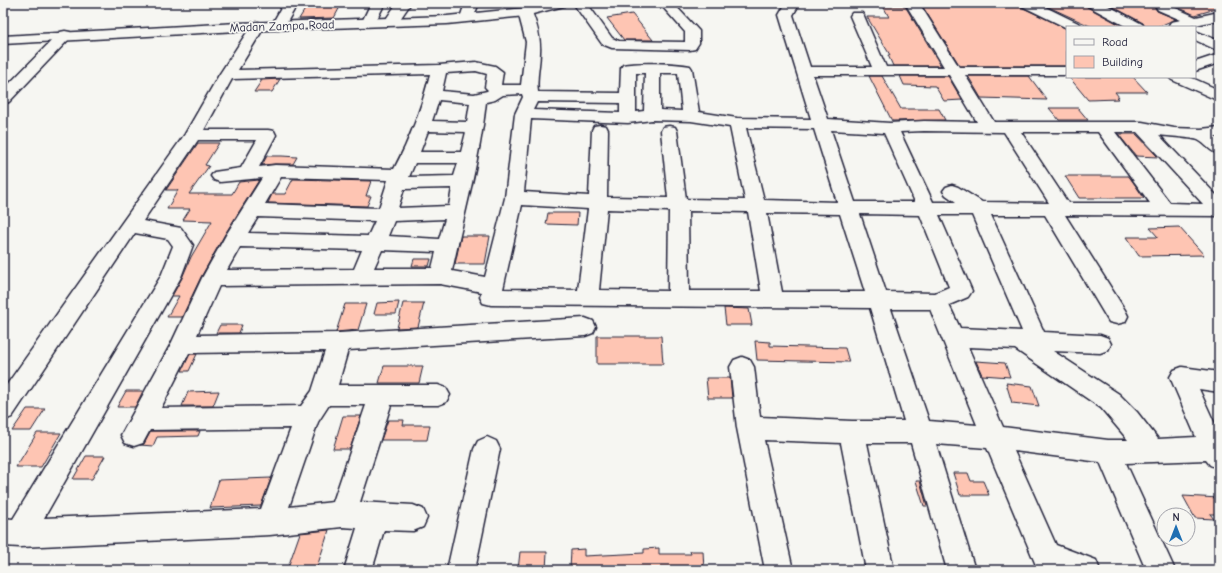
<svg xmlns="http://www.w3.org/2000/svg" width="1222" height="573" font-family="'Comic Neue',sans-serif">
  <style>
    .building { fill: #fec5b3; stroke: #22223b }
    .lines { fill: none; stroke-linecap: round; stroke-linejoin: round }
    .minor-casing { stroke: #22223b; stroke-width: 3 }
    .major-casing { stroke: #22223b; stroke-width: 3 }
    .minor { fill: #f6f6f2; fill-rule: evenodd }
    .major { fill: #f6f6f2; fill-rule: evenodd }
    .labels { text-anchor: middle; stroke-width: 3.5; stroke-linejoin: round; paint-order: stroke }
    .far-street-label { font-size: 12px; fill: #22223b; stroke: #f6f6f2 }
  </style>
  <rect width="100%" height="100%" fill="#f6f6f2"/>
  <filter id="ink" filterUnits="userSpaceOnUse"><feTurbulence type="fractalNoise" baseFrequency=".025" numOctaves="2"/><feDisplacementMap in="SourceGraphic" scale="8" xChannelSelector="R" yChannelSelector="G"/><feConvolveMatrix kernelMatrix="1 2 1 2 8 2 1 2 1" color-interpolation-filters="sRGB"/></filter>
  <g filter="url(#ink)">
    <path class="building" d="M309 3H342L334 18 299 19Z
      M973 3H1019L1021 7 1067 29V66H960L921 4 978 5Z
      M1040 3H1085L1087 7 1124 27H1092Z
      M1106 3H1155L1154 6 1157 11 1176 19 1157 27H1145L1143 23Z
      M1174 3H1219V8L1195 15 1173 5Z
      M883 6H905L941 66H893L888 55H890L867 17H889Z
      M632 14 653 40H624L607 18Z
      M869 76H882L901 109H939L945 120 892 121Z
      M900 76H948L962 100 944 101 935 86 904 85Z
      M968 76H1029L1047 100 981 98Z
      M1069 77H1133L1147 92H1115L1119 97H1117L1119 99 1088 100Z
      M280 79 272 92H254L262 80Z
      M1049 108H1078L1088 120H1059Z
      M1118 134H1136L1158 157 1136 156Z
      M198 143H219L205 165 209 166 189 194H232L239 182 259 180 225 234 201 277 182 317H167L179 296H172L182 278 191 257 212 221 183 220 190 209H167L178 190H166Z
      M267 156H282L297 157 293 164H275L262 165Z
      M1065 176H1129L1144 198H1079Z
      M293 179 371 181 366 196H371L367 206 268 203 272 194H285Z
      M548 213H578L577 225 546 224Z
      M1179 227 1204 255 1139 256 1126 237H1158L1150 228Z
      M461 236H490L485 264H455Z
      M414 259H431L429 266H412Z
      M399 302 396 314H374L377 303Z
      M403 303H424L418 327 397 328Z
      M345 304H366L358 330 336 332Z
      M724 308 749 309 752 325H726Z
      M220 325H242L239 333H216Z
      M597 336H661L663 364H597Z
      M755 341 770 342V346L845 348 849 362 757 360Z
      M190 354H197L189 371H182Z
      M976 361 1005 363 1010 377 982 375Z
      M384 366H423L419 383H379Z
      M706 378H730L732 398H708Z
      M1006 383 1032 386 1039 406 1012 403Z
      M126 391H143L135 407H117Z
      M219 391 213 406H182L188 392Z
      M27 409H45L31 431H12Z
      M343 416H361L350 449H333Z
      M388 420H404L403 425H430L427 440H381Z
      M151 431H200L198 436 157 437 153 446 140 445 144 444Z
      M37 433H61L41 467H16Z
      M86 456H105L92 479H73Z
      M953 473H968L971 481H983L989 495H960Z
      M271 478 261 506 210 508 219 480Z
      M916 481H920L927 506H924Z
      M1183 496 1219 498V514H1210L1214 519 1195 518Z
      M329 530 316 570H287L300 533Z
      M659 548V554H691L690 551H703L704 570H570L571 550 584 549V556L644 553V549Z
      M520 552H547L546 570H518Z"/>
    <g class="lines">
      <defs>
        <path id="minor" d="M284 3H298L283 29 278 30 273 29 271 26Z
          M371 3H385L374 25H364L362 22Z
          M397 3H411L396 25H386L384 22Z
          M465 3H479L472 21H462L460 18Z
          M573 3H587L612 38 619 41 685 42V32L661 5 663 3H673L699 31V43L695 49 690 50 612 48 602 44Z
          M786 3H800L793 15 810 67H872L850 16 852 13H862L864 16 886 67H944L905 3H919L959 67H1067V75H965L994 122H1142L1174 128 1201 129 1219 127V137H1215L1219 140V154C1210 152 1206 144 1198 140 1195 138 1166 136 1159 135L1219 198V216L1065 215 1125 310 1128 316 1125 322 1117 324 1109 322 1045 215H991L1044 332 1100 335 1108 338 1111 344 1108 350 1100 353 1053 351 1119 394 1137 412 1158 439 1196 437 1170 377 1174 370 1182 367 1219 372V392L1199 389 1219 433V469L1210 465 1206 460 1126 463 1175 570H1146L1100 462 1014 451 1056 545 1096 560 1100 570H1038L987 448 936 444 975 570H947L911 443H867L894 570H866L841 443 764 440 793 570H765L737 428 730 367 734 360 742 357 750 360 754 367 760 417 852 421H904L870 308 491 305 483 303 480 297 482 292 440 284 219 286 197 335 339 333 585 318 593 321 596 327 593 333 585 336 348 350 338 385H438L446 388 450 395 446 402 438 405H391L360 502 413 505 423 509 427 518 423 527 413 531 384 530 372 570H344L357 528 342 527 270 535 20 547 3 546V518L13 519 161 276 173 246 168 239 135 233 12 417 3 421V390L185 134 219 75 253 23 258 22 263 23 265 26 238 70 439 65 476 62 495 66 503 72 501 85H521L526 42 518 12 520 9H530L532 12C537 25 541 38 540 52 540 65 536 79 538 92L620 93 621 68 623 65C635 62 677 63 690 66L692 69 699 112 737 118 811 119 779 15ZM476 71 487 74 485 87 488 90 487 91 474 94 442 91 446 73ZM636 73H645L644 111 636 112ZM660 73H678L682 111 660 110ZM430 74C422 107 410 139 394 169L275 165 259 167 276 135 274 131 268 130H204L232 79ZM813 75H949L977 122 924 121 890 123 828 119ZM522 94 523 97 515 114 505 198 485 277 452 271C464 214 480 159 486 102L495 100 503 95ZM439 100 470 103 467 122 432 121ZM537 102 620 103V113L533 110ZM531 119 628 123 652 120 691 121 730 127 745 200 686 199 677 131 675 127 669 126 663 127 661 131 668 198 607 197 608 130 606 126 600 125 594 126 592 130 589 196 524 192ZM746 128 814 129 837 202 764 200ZM831 130 884 133 915 202H855ZM428 131 466 132 461 152H420ZM924 131 1004 132 1049 203 982 202 958 187 952 185 946 187 943 191 946 195 956 202H933L900 132ZM1021 132H1098L1150 203H1068ZM1115 132H1137L1203 204 1170 203ZM198 140H257L241 168 214 172 211 176 214 180 220 182 262 178 226 235 202 278 172 342 121 435 125 443 134 446 143 443 150 430 291 428 261 509 44 518 181 277 193 245 181 228 143 221ZM415 163H458L454 176 409 177ZM281 177 388 180 379 208 265 204ZM452 188 449 206 398 208 404 189ZM522 205 588 209 578 290 503 289ZM607 209 669 211 668 291 599 290ZM688 211 748 212 761 291H689ZM767 213 840 214 865 292H782ZM860 214 920 215 949 287 935 293 886 292ZM939 215H972L1022 331 960 328 949 305 968 297 972 291ZM258 217 375 221 368 236 248 233ZM445 219 439 239 388 236 394 221ZM240 247 362 250 354 269 227 270ZM382 250 436 252 432 268H374ZM891 309H930L977 425 929 421ZM968 347 1015 349 1101 408 1128 440H1108L1003 427ZM325 351 312 391 301 406 161 408 189 353ZM329 405H366L333 502 289 507 318 422Z
          M1020 3H1037L1080 24 1082 27H1067V28L1022 6Z
          M1086 3H1103L1142 24 1144 27H1127L1088 6Z
          M1157 3H1173L1171 6 1196 17 1219 12V20L1186 27H1171L1169 25 1171 22 1181 20 1158 10 1155 5Z
          M65 31 70 32 72 35 70 38 9 102 3 104V90L60 32Z
          M1195 31 1219 41V51L1195 40Z
          M1219 54V63L1195 71V62Z
          M1169 77H1190L1219 90V101L1172 80Z
          M487 437 496 441 500 449 475 570H447L474 449 478 441Z"/>
        <path id="major" d="M543 3H566L564 6 525 16 447 24 238 31 3 44V36L238 23 447 16 525 8Z"/>
      </defs>
      <use href="#minor" class="minor-casing"/>
      <use href="#major" class="major-casing"/>
      <use href="#minor" class="minor"/>
      <use href="#major" class="major"/>
    </g>
  </g>
  <g class="labels">
    <g class="far-street-label">
      <text transform="translate(282 26) rotate(-2)" y="4">Madan Zampa Road</text>
    </g>
  </g>
  <rect width="1222" height="573" fill="none" stroke="#f6f6f2" stroke-width="16"/>
  <rect x="8" y="8" width="1206" height="557" fill="none" stroke="#22223b" stroke-width="1.5" filter="url(#ink)"/>
  <rect x="1066" y="26" width="130" height="52" fill="#f6f6f2" stroke="#a1a1a9"/>
  <rect x="1074" y="39" width="20" height="6" fill="#f6f6f2" stroke="#a1a1a9"/>
  <text x="1102" y="46" font-size="12" fill="#22223b">Road</text>
  <rect x="1074" y="56" width="20" height="12" fill="#fec5b3" stroke="#a1a1a9"/>
  <text x="1102" y="66" font-size="12" fill="#22223b">Building</text>
  <g transform="translate(1176 527)"><circle r="19" fill="#f6f6f2" stroke="#a1a1a9"/>
  <path d="M0-3L7 15L0 10L-7 15Z" fill="#1f6fb2"/>
  <text y="-6" font-size="11" font-weight="bold" text-anchor="middle" fill="#22223b">N</text>
  </g>
</svg>
